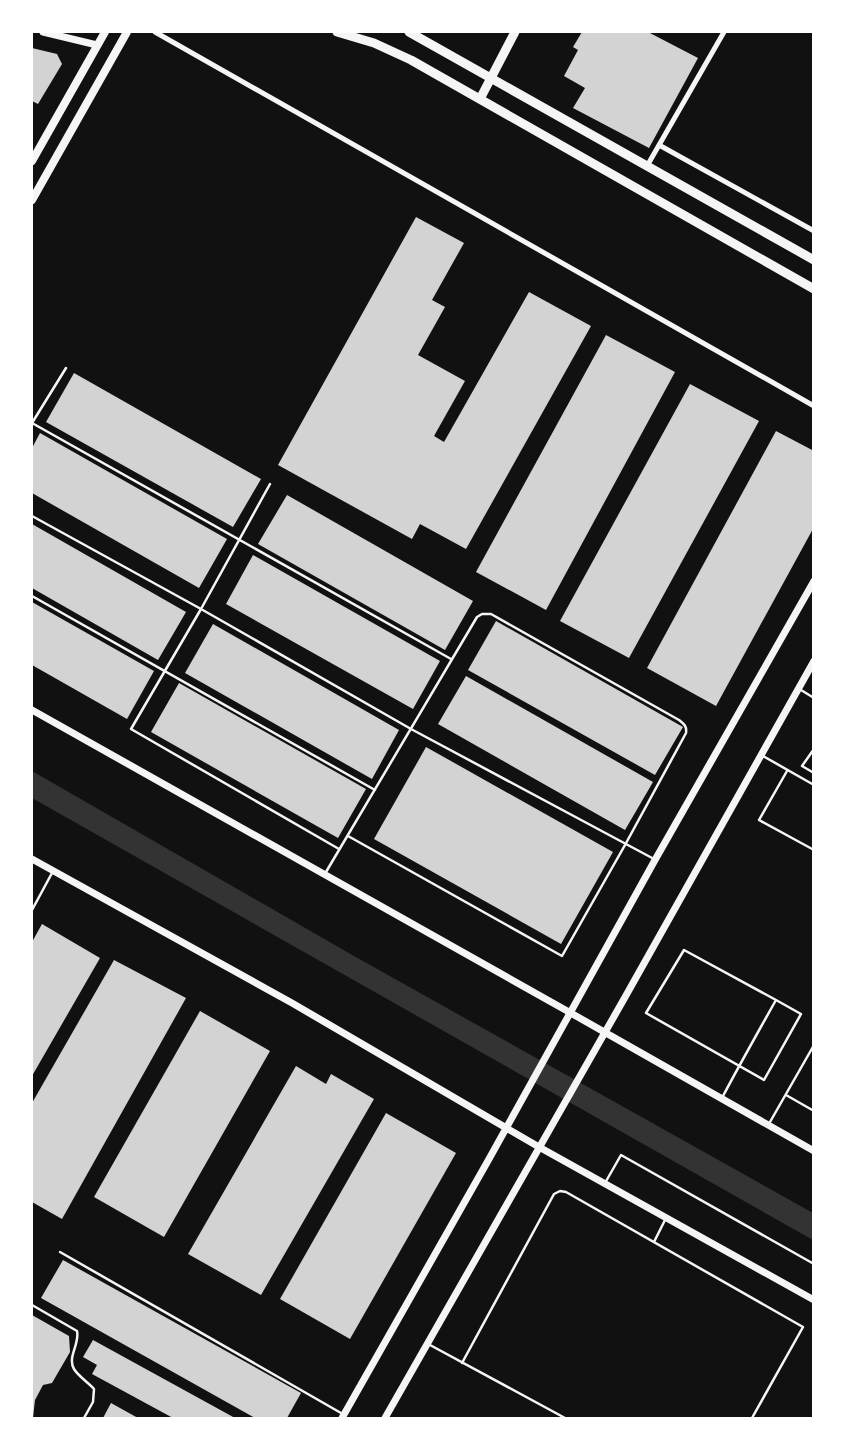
<svg xmlns="http://www.w3.org/2000/svg" width="845" height="1450" font-family="Manrope,sans-serif">
  <style>
    .water { fill: #333 }
    .building { fill: #d3d3d3 }
    .lines { fill: none; stroke-linecap: round; stroke-linejoin: round }
    .service { stroke: #f5f5f5; stroke-width: 2.5 }
    .minor { stroke: #f5f5f5; stroke-width: 5 }
    .tertiary { stroke: #f5f5f5; stroke-width: 7 }
    .secondary { stroke: #f5f5f5; stroke-width: 8 }
    .primary { stroke: #f5f5f5; stroke-width: 9 }
  </style>
  <rect width="100%" height="100%" fill="#111"/>
  <path class="water" d="M32 771 354 956 813 1213V1240L32 798Z"/>
  <path class="building" d="M582 32H648L698 58 649 148 573 108 585 88 564 76 578 50 573 47Z
    M32 48 57 54 62 64 38 104 32 101Z
    M416 217 464 243 432 300 445 307 418 355 465 381 434 436 444 442 529 292 591 326 466 549 420 524 412 539 278 465Z
    M606 335 675 372 546 610 476 572Z
    M74 373 261 479 233 527 46 422Z
    M690 384 759 421 629 658 560 621Z
    M776 431 814 451V527L716 706 647 668Z
    M40 433 227 539 199 588 32 493V448Z
    M287 495 473 601 445 650 258 544Z
    M32 524 186 612 158 660 32 588Z
    M253 555 440 661 413 709 226 604Z
    M32 602 154 671 127 719 32 665Z
    M496 621 683 727 655 775 468 670Z
    M213 624 399 730 372 779 185 673Z
    M466 676 653 782 625 830 438 724Z
    M179 683 366 789 338 838 151 732Z
    M426 747 613 852 561 944 374 839Z
    M42 924 100 958 32 1076V942Z
    M114 960 186 998 62 1219 32 1202V1103Z
    M200 1011 270 1051 164 1237 94 1197Z
    M296 1066 326 1084 331 1074 374 1099 261 1295 188 1254Z
    M386 1113 456 1153 350 1339 280 1299Z
    M63 1260 301 1393 287 1418H255L41 1298Z
    M32 1315 69 1336 70 1352 52 1383 43 1385 35 1400 33 1418H32Z
    M93 1340 235 1418H173L92 1374 97 1365 83 1357Z
    M111 1403 138 1418H103Z"/>
  <g class="lines">
    <path class="service" d="M66 368 32 423 451 659
      M270 484 201 609 131 729 339 849
      M32 516 201 609 411 729 654 859
      M32 596 375 790
      M801 690 814 698
      M814 749 802 766 814 773
      M763 756 814 785
      M787 771 759 820 814 850
      M326 872 477 617 482 614H491L679 720C684 724 687 726 686 733L625 845 562 956 348 836
      M32 910 52 873
      M786 1095 814 1111
      M723 1096C740 1064 758 1032 776 1000L684 950 646 1013 764 1080 801 1014 776 1000
      M770 1122 814 1045
      M605 1183 621 1155 814 1264
      M654 1242 665 1220
      M60 1252 341 1413
      M32 1305 77 1331C80 1344 67 1357 74 1369 79 1377 88 1382 94 1389L93 1402 84 1418
      M430 1345 565 1418
      M462 1363 554 1194 560 1191 566 1192 803 1327 752 1418"/>
    <path class="minor" d="M155 32 814 406
      M659 145 814 231
      M647 166 724 32"/>
    <path class="tertiary" d="M43 32 97 45
      M32 710 569 1012 814 1151
      M32 859 292 1003 539 1147 814 1300
      M342 1418 489 1159 655 860 814 581
      M385 1418 624 999 814 661"/>
    <path class="secondary" d="M32 161 105 32
      M32 200 127 32"/>
    <path class="primary" d="M337 32 374 43 411 60 814 289
      M409 32 814 260
      M480 99 515 32"/>
  </g>
  <rect width="845" height="1450" fill="none" stroke="#ffffff" stroke-width="66"/>
</svg>
